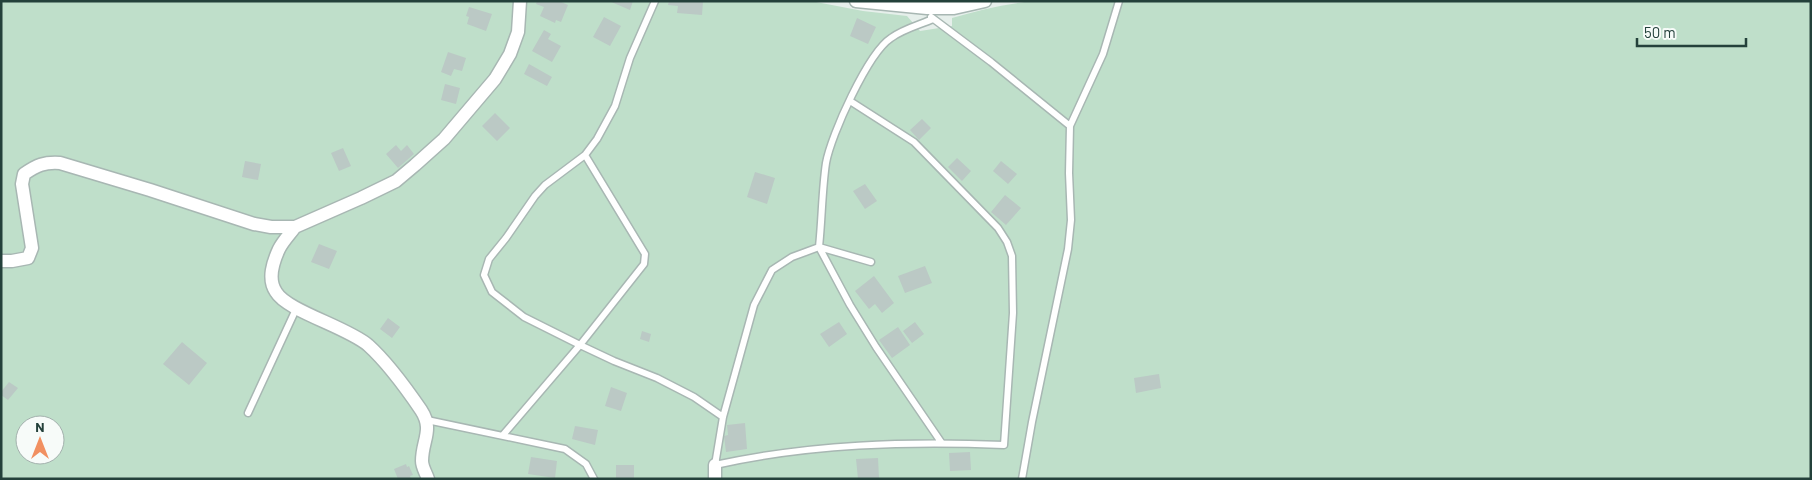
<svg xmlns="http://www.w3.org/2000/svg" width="1812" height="480" font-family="Barlow,sans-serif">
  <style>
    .green { fill: #bfdfca; fill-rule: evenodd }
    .building { fill: #bbc9c5 }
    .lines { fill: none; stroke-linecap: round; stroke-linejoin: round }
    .service-casing { stroke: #a8b7b3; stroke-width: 9 }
    .minor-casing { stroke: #a8b7b3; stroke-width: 15 }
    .service { stroke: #fff; stroke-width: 6 }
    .minor { stroke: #fff; stroke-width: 12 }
  </style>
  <rect width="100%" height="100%" fill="#e6efeb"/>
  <path class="green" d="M1 1H811L863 11 907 16 920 31 952 26V18C979 10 1005 4 1033 1H1811V479H1ZM25 425H55V455H25Z"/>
  <path class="building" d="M537 1H559L568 5 561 22 556 20 555 23 540 16 544 7 536 4Z
    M609 1H633L630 10Z
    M669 1H703L702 15 677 13 678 6 668 5Z
    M469 7 492 14 486 31 467 24 469 17 466 16Z
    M604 17 621 26 610 46 593 37Z
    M857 18 876 27 868 44 850 36Z
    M544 30 551 34 548 39 561 46 552 62 532 51Z
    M448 52 466 58 462 71 454 69 451 76 441 72Z
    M529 64 552 77 547 86 524 74Z
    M445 84 460 88 456 104 441 100Z
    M495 113 510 128 497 141 482 126Z
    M922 119 931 128 919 140 910 130Z
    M396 145 401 151 407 145 414 154 398 168 386 154Z
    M343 148 351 166 339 171 331 153Z
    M957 158 971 171 962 181 948 167Z
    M245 161 261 164 258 180 242 177Z
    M1001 161 1017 174 1008 184 993 171Z
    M755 172 775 178 767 204 747 197Z
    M865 184 877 201 865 209 853 191Z
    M1005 195 1021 208 1006 225 991 212Z
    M319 244 337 251 329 269 311 262Z
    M925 266 932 283 905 293 898 276Z
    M874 276 894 303 882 313 875 304 869 309 855 291Z
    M388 318 400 327 392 338 380 329Z
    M839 322 847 334 829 347 820 334Z
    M915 322 924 334 912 343 903 331Z
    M898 327 910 345 892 358 879 340Z
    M642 331 651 334 649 342 640 339Z
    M182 342 207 363 189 385 163 364Z
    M1159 374 1161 388 1136 393 1134 378Z
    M9 382 18 388 8 400 1 395V392Z
    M611 387 627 393 621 411 605 406Z
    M745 423 747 449 726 452 724 436 728 435 727 425Z
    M575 426 598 430 595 445 572 439Z
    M970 452 971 470 950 471 949 453Z
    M531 457 557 461 555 478 528 474Z
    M878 458 879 478 858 479 856 459Z
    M406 464 407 467 409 466 413 475 410 476 411 479H398L394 469Z
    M616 465H634V478H616Z"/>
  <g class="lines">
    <defs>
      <path id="service" d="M931 17 991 62 1070 126
        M850 101 914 142 998 228 1007 242 1012 256 1013 313 1004 445C907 441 810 444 715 465L723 417 754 305 772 270 792 257 819 247C822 219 822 190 826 163 831 135 868 53 891 38 903 29 919 25 933 19
        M585 155 645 254 644 264 580 345 524 317 492 292 484 275 489 259 506 238 535 196 545 185 585 155 597 139 615 106 630 58 655 1
        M819 247 850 305 876 347 941 442
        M819 247 871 262
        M248 413 297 307
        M427 420 565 449 586 464 594 479
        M503 435 580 345 614 361 657 378 694 397 723 417
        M1022 479 1032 422 1068 249 1071 220 1069 173 1070 126 1103 54 1119 1"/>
      <path id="minor" d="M856 1 927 8H954L985 1
        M295 227C290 234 283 241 279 249 273 262 267 279 276 292 287 311 347 327 368 345 388 363 406 388 421 410 434 430 422 440 422 461 422 467 426 473 428 479
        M1 261H12L28 258 32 248 22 184 24 174C37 165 44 162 60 163L150 190 254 224 271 227H295L361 198 396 181 415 165 444 139 495 79 510 54 518 32 520 1
        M715 479V465"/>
    </defs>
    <use href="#service" class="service-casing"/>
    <use href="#minor" class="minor-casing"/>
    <use href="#service" class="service"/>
    <use href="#minor" class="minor"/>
  </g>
  <rect width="1812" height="480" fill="none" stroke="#24413b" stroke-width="5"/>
  <g transform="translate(40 440)"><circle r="24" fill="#f7fbf9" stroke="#a3b1ad"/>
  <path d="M0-4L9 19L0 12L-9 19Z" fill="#f19061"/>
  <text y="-8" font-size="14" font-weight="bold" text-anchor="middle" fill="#24413b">N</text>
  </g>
  <path d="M1637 38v8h109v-8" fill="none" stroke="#24413b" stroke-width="2.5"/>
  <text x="1644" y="38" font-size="15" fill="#24413b" stroke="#f7fbf9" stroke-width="4" paint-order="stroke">50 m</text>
</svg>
